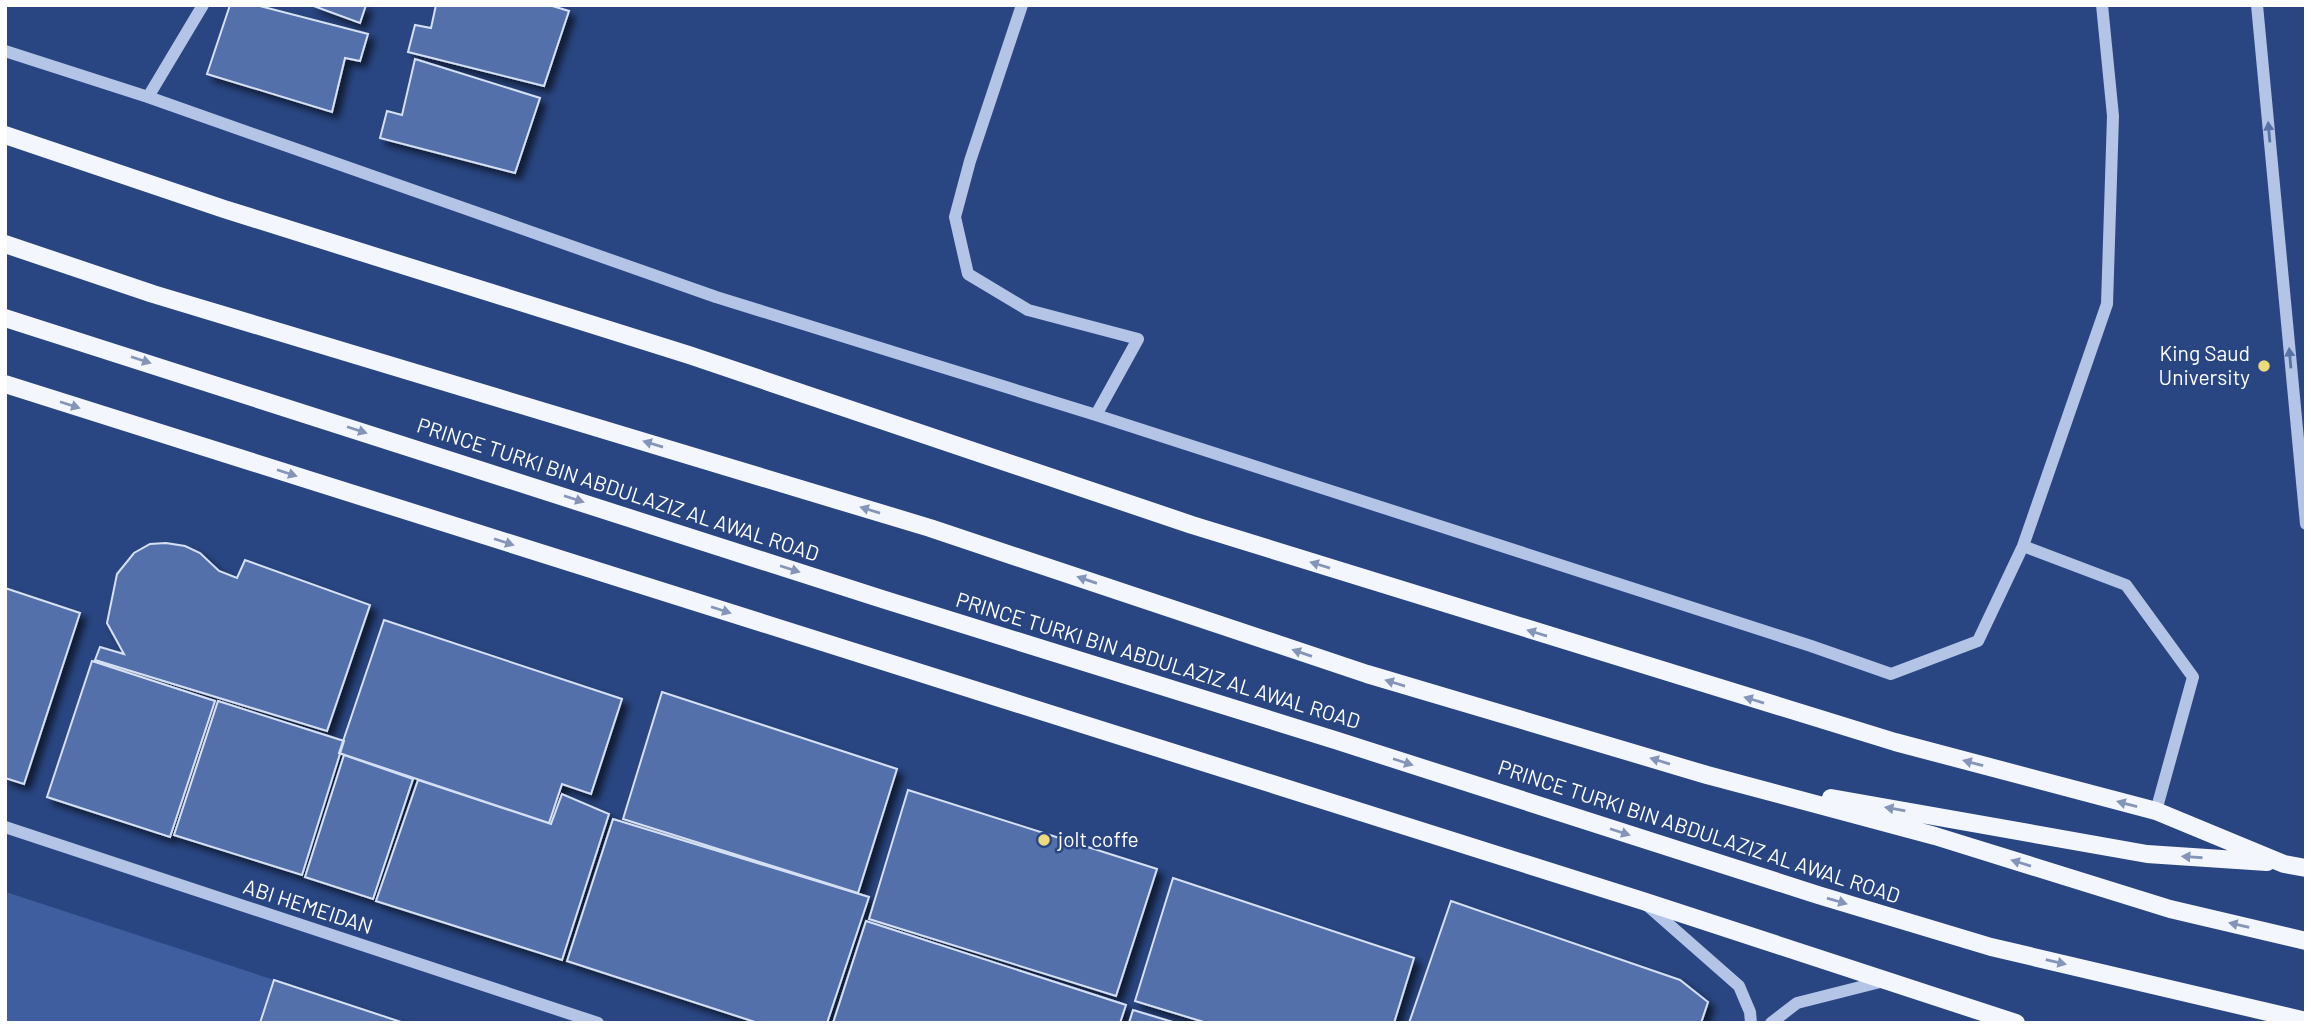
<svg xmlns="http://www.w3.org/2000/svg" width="2311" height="1028" font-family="Barlow,sans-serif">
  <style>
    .green { fill: #3e5e9f }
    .building { fill: #526fab; stroke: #d6e0f5; stroke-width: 2; filter: url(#shadow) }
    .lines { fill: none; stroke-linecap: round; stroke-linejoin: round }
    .minor { stroke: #b3c4e6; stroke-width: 12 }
    .major { stroke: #f3f6fd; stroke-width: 18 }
    .oneway { fill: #5972a5 }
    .oneway2 { fill: #8495b9 }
    .poi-dot { fill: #edda7a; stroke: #294682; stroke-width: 2.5 }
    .labels { text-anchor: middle; stroke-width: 5; stroke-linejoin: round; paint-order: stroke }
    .poi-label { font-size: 21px; fill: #fff; stroke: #294682; text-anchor: end }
    .street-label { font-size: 21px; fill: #fff; stroke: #294682 }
  </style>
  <defs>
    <filter id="shadow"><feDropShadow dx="6" dy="6" stdDeviation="3.5" flood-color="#0009"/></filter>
  </defs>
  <rect width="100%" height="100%" fill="#294682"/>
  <path class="green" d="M6 892 274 980 260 1023H5Z"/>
  <path class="building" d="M230 5H256L368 34 360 61 345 58 332 112 207 74Z
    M311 5H366L360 23Z
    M436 5H549L569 11 544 86 408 52 415 25 431 28Z
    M415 59 540 98 515 173 380 138 387 111 402 115Z
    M166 543 185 546 200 553 219 571 237 578 245 560 370 605 327 731 95 660 100 647 124 654 107 623 117 574 134 553 150 544Z
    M5 588 80 613 24 784 5 778Z
    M384 620 622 699 591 794 562 784 549 823 339 753Z
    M92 661 215 701 170 837 47 797Z
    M662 692 897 769 858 893 623 819Z
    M218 701 344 741 302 875 174 835Z
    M344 755 413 779 373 899 305 877Z
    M418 780 551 824 562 794 609 814 562 960 376 901Z
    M908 790 1157 869 1116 996 869 919Z
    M613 819 869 897 827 1023H758L567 961Z
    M1173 878 1414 958 1394 1023H1207L1135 1001Z
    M1451 901 1680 980 1708 1002 1701 1023H1409Z
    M866 921 1126 1005 1120 1023H833Z
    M274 980 404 1023H260Z
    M1133 1010 1176 1023H1129Z"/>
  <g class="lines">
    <path class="minor" d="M1022 5 970 161 955 217 968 274 1028 310 1138 339 1096 415
      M2257 5 2306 524
      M5 51 148 97 716 297 1096 415 1811 646 1891 674 1978 641 2023 546 2107 304 2113 116 2102 5
      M148 97 203 5
      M2023 546 2126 585 2193 677 2156 811
      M5 827 598 1023
      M1648 906 1739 986 1750 1012 1751 1023
      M1771 1023 1797 1003 1884 981"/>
    <path class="major" d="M5 135 224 209 689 355 1192 525 1895 742 2156 811 2284 864 2306 868
      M5 244 153 294 930 528 1367 674 1707 775 1935 836 2170 909 2306 941
      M5 318 882 599 1338 741 1818 895 1991 947 2306 1021
      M5 384 1643 901 2016 1023
      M1831 798 2147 854 2267 862"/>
  </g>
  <defs><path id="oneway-solid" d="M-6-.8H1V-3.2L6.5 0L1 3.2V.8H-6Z" transform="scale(1.75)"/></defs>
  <g class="oneway">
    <use href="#oneway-solid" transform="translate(2269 132) rotate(-95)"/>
    <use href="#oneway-solid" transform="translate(2290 358) rotate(-95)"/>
  </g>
  <g class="oneway2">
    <use href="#oneway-solid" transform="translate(141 360) rotate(18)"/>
    <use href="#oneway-solid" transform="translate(70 405) rotate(18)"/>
    <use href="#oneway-solid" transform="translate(357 430) rotate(18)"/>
    <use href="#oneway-solid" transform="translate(653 444) rotate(-163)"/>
    <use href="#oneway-solid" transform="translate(287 473) rotate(18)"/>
    <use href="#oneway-solid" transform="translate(574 499) rotate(18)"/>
    <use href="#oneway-solid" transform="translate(870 510) rotate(-163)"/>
    <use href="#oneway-solid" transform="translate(504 542) rotate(18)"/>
    <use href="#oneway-solid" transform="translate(1320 565) rotate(-163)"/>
    <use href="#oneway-solid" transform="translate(790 569) rotate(18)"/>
    <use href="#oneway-solid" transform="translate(1087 580) rotate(-161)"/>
    <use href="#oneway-solid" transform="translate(721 610) rotate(18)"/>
    <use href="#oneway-solid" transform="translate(1537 633) rotate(-163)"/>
    <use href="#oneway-solid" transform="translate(1302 653) rotate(-161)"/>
    <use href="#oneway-solid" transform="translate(1395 683) rotate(-163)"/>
    <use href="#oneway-solid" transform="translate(1754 700) rotate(-163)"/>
    <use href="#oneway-solid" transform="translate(1660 761) rotate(-163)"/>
    <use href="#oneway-solid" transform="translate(1403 762) rotate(18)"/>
    <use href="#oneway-solid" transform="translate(1973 763) rotate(-165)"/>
    <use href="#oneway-solid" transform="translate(2127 804) rotate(-165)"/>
    <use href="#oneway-solid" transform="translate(1895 809) rotate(-170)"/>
    <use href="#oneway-solid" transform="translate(1620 832) rotate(18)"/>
    <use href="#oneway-solid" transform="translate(2192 857) rotate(-176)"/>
    <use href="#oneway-solid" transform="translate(2021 863) rotate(-163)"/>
    <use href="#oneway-solid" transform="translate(1837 901) rotate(16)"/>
    <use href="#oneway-solid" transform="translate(2239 925) rotate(-167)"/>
    <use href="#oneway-solid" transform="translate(2056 962) rotate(13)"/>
  </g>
  <g class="poi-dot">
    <circle cx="2264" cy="366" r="7"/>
    <circle cx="1044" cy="840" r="7"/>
  </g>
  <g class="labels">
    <g class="poi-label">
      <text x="2250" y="361">King Saud<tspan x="2250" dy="24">University</tspan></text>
      <text x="1058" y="847" text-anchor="start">jolt coffe</text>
    </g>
    <g class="street-label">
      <text transform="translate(618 490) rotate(18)" y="7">PRINCE TURKI BIN ABDULAZIZ AL AWAL ROAD</text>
      <text transform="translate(1158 661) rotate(17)" y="7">PRINCE TURKI BIN ABDULAZIZ AL AWAL ROAD</text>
      <text transform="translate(1699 832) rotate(18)" y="7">PRINCE TURKI BIN ABDULAZIZ AL AWAL ROAD</text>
      <text transform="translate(308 907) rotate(18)" y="7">ABI HEMEIDAN</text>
    </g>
  </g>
  <rect width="2311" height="1028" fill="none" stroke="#ffffff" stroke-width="14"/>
</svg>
